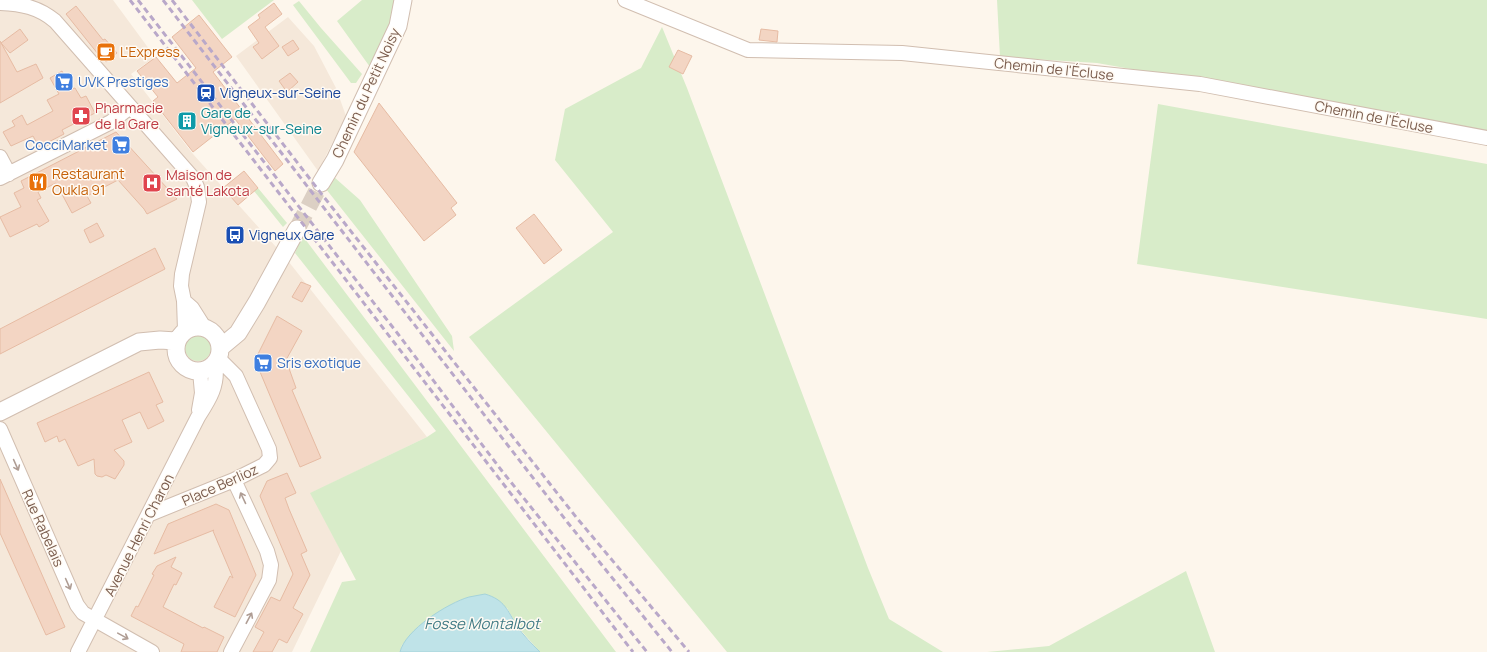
<svg xmlns="http://www.w3.org/2000/svg" width="1487" height="652" font-family="Manrope,sans-serif">
  <style>
    .residential { fill: #f5e8da }
    .green { fill: #d8ecc9 }
    .water { fill: #bfe3e8; stroke: #a5d3da }
    .building { fill: #f3d5c3; stroke: #e6bba3 }
    .lines { fill: none; stroke-linecap: round; stroke-linejoin: round }
    .tertiary-tunnel { stroke: #dcd0c4; stroke-width: 17; stroke-dasharray: 17 8; stroke-linecap: butt }
    .minor-casing { stroke: #d1beb0; stroke-width: 16 }
    .tertiary-casing { stroke: #d1beb0; stroke-width: 19 }
    .minor { stroke: #fff; stroke-width: 14 }
    .tertiary { stroke: #fff; stroke-width: 17 }
    .rail { stroke: #b9a8c9; stroke-width: 3; stroke-dasharray: 6 4; stroke-linecap: butt }
    .oneway { stroke: #af9d94 }
    .labels { text-anchor: middle; stroke-width: 3; stroke-linejoin: round; paint-order: stroke }
    .food-label { font-size: 14px; fill: #c56008; stroke: #fffaf3; text-anchor: start }
    .street-label { font-size: 14px; fill: #7a5c4d; stroke: #fffaf3 }
    .shop-label { font-size: 14px; fill: #366cbe; stroke: #fffaf3; text-anchor: start }
    .transit-label { font-size: 14px; fill: #164399; stroke: #fffaf3; text-anchor: start }
    .health-label { font-size: 14px; fill: #be3a42; stroke: #fffaf3; text-anchor: start }
    .culture-label { font-size: 14px; fill: #0d838f; stroke: #fffaf3; text-anchor: start }
    .water-label { font-size: 15px; font-style: italic; fill: #437c86; stroke: #fffaf3 }
  </style>
  <rect width="100%" height="100%" fill="#fdf6ec"/>
  <path class="residential" d="M0 0H113L155 57 131 74 193 154 285 257 427 437 311 493 341 551 292 652H0Z
    M288 17 314 46 336 88 346 116 318 171 236 56Z"/>
  <path class="green" d="M192 0H274L222 39Z
    M362 0H396L393 22 370 67 337 21Z
    M997 0H1487V132L1097 63 1000 57Z
    M299 1 321 28 362 74 356 83H351L293 5Z
    M662 27 687 88 868 568 889 619 943 652H727L469 337 613 232 555 160 565 109 641 68Z
    M1158 104 1487 164V319L1137 264Z
    M334 177 360 200 452 336 454 351 326 189Z
    M258 188 287 223 283 227 254 191Z
    M302 235 616 652H540L517 626 507 608 469 597 456 602 436 614 402 645 400 652H310L342 582 356 580 310 493 427 437 436 431 295 253Z
    M185 348a13 13 0 1 1 26 0a13 13 0 1 1-26 0Z
    M1186 571 1215 652H987L1049 646Z"/>
  <path class="water" d="M485 594C505 600 507 610 517 626 523 635 532 644 540 652H400C405 630 448 603 469 597 474 596 480 595 485 594Z"/>
  <path class="building" d="M274 3 282 14 265 27 279 46 262 59 253 47 259 43 248 27 260 18 258 15Z
    M76 6 103 40 105 39 117 53 106 62 98 54 66 14Z
    M199 15 232 57 213 72 283 164 275 171 235 119 193 152 153 101 158 97 137 71 156 57 177 83 196 68 172 37Z
    M20 29 28 40 10 53 1 43Z
    M761 29 778 31 777 42 759 40Z
    M293 40 299 49 288 56 282 47Z
    M0 41 17 72 36 64 43 78 0 103Z
    M678 50 692 56 683 74 669 67Z
    M62 71 71 89 75 88 81 98 86 96 95 113 62 130 64 134 39 147 33 136 11 146 3 132 15 126 12 121 22 115 27 125 53 111 47 100 59 94 50 78Z
    M290 73 298 82 287 92 279 81Z
    M379 103 457 203 451 208 456 215 424 241 354 152Z
    M116 132 177 199 147 214 144 209 118 180 87 196 91 203 72 213 56 183 38 192 41 198 37 200 49 221 39 227 37 224 10 237 0 217 21 207 14 193 24 188 21 181Z
    M244 171 258 188 238 205 223 188Z
    M534 214 562 250 544 264 516 228Z
    M97 223 104 236 90 243 84 230Z
    M155 248 165 269 0 354V329Z
    M301 282 311 286 302 302 292 297Z
    M277 316 302 331 286 360 296 388 292 390 321 458 300 467 255 360Z
    M149 372 163 402 156 405 164 421 148 429 140 412 122 420 132 442 114 450 124 461V465L115 479 106 475 102 477 97 476 95 474 94 459 78 466 65 439 59 442 57 436 45 442 37 423Z
    M287 473 296 493 285 498 289 509 307 551 301 554 310 575 293 608 303 614 287 643 279 639 272 652H253L264 632 255 627 271 597 280 601 293 574 260 496 267 481Z
    M0 479 65 627 46 635 0 533Z
    M216 504 229 510 256 575 235 617 214 607 230 576 233 578 213 531 214 530 154 554 168 524Z
    M176 557 171 567 182 573 176 585 174 584 163 607 203 628 204 627 224 637 217 652H181L184 644 131 616 136 606 138 607 154 575 152 574 157 566Z"/>
  <g class="lines">
    <path class="tertiary-tunnel" d="M297 229 321 183"/>
    <defs>
      <path id="minor" d="M625 0 748 50 902 53 1200 84 1487 138
        M0 3C22 4 38 7 55 21L193 178 197 187 199 202 182 274 181 286 184 301 185 330
        M0 157 9 174
        M0 178 111 122 130 107
        M184 301 192 308 204 327
        M199 410 202 393 200 371
        M0 429 77 605 83 613 152 652
        M150 514 234 480 264 465 270 458 269 449 236 376 218 358
        M78 652 198 417C209 400 219 385 215 363
        M231 652 269 580 271 565 267 551 234 480"/>
      <path id="tertiary" d="M321 183 335 160 398 26 403 0
        M176 349a22 22 0 1 1 44 0a22 22 0 1 1-44 0Z
        M220 348 238 333 257 302 297 229
        M0 412 139 342 160 340 176 341"/>
    </defs>
    <use href="#minor" class="minor-casing"/>
    <use href="#tertiary" class="tertiary-casing"/>
    <use href="#minor" class="minor"/>
    <use href="#tertiary" class="tertiary"/>
    <path class="rail" d="M130 0 633 652
      M138 0 398 334 502 471 647 652
      M163 0 568 523 672 652
      M172 0 320 192 576 517 689 652"/>
  </g>
  <defs><path id="oneway-shaft" d="M-6 0H5M1.5-3L5.5 0L1.5 3" fill="none" stroke-width="1.6" stroke-linecap="round" stroke-linejoin="round"/></defs>
  <g class="oneway">
    <use href="#oneway-shaft" transform="translate(16 465) rotate(66)"/>
    <use href="#oneway-shaft" transform="translate(243 498) rotate(-115)"/>
    <use href="#oneway-shaft" transform="translate(68 584) rotate(66)"/>
    <use href="#oneway-shaft" transform="translate(249 618) rotate(-62)"/>
    <use href="#oneway-shaft" transform="translate(123 636) rotate(29)"/>
  </g>
  <defs>
    <symbol id="cafe-square" viewBox="-11 -11 22 22"><rect x="-9" y="-9" width="18" height="18" rx="4" fill="#e8710a" stroke="#fffaf3"/><path d="M-5.5-4.5H6V0H3Q3 3.5 0 3.5H-2.5Q-5.5 3.5-5.5 0ZM3-3.2v2h1.7v-2ZM-6 4.5H4V6H-6Z" fill="#fff"/></symbol>
    <symbol id="supermarket-square" viewBox="-11 -11 22 22"><rect x="-9" y="-9" width="18" height="18" rx="4" fill="#3f7fe0" stroke="#fffaf3"/><path d="M-6-5.5h2.5l.6 2H6L4.5 2H-2.5L-4.4-4H-6ZM-1.5 3.2a1.3 1.3 0 1 0 .1 0ZM3 3.2a1.3 1.3 0 1 0 .1 0Z" fill="#fff"/></symbol>
    <symbol id="station-square" viewBox="-11 -11 22 22"><rect x="-9" y="-9" width="18" height="18" rx="4" fill="#1a4fb4" stroke="#fffaf3"/><path d="M-3-6H3Q5-6 5-4V2Q5 4 3 4L4.5 6H3L1.5 4h-3L-3 6H-4.5L-3 4Q-5 4-5 2V-4Q-5-6-3-6ZM-3.5-4v3h7v-3ZM-3.5 1v1.5H-2V1ZM2 1v1.5H3.5V1Z" fill="#fff"/></symbol>
    <symbol id="pharmacy-square" viewBox="-11 -11 22 22"><rect x="-9" y="-9" width="18" height="18" rx="4" fill="#e0444e" stroke="#fffaf3"/><path d="M-2-6h4v4h4v4h-4v4h-4v-4h-4v-4h4Z" fill="#fff"/></symbol>
    <symbol id="building-square" viewBox="-11 -11 22 22"><rect x="-9" y="-9" width="18" height="18" rx="4" fill="#0f9aa8" stroke="#fffaf3"/><path d="M-4-6H4V6H1V3H-1V6H-4ZM-2.5-4.3h1.7v1.8h-1.7ZM.8-4.3h1.7v1.8H.8ZM-2.5-1h1.7V.8h-1.7ZM.8-1h1.7V.8H.8Z" fill="#fff"/></symbol>
    <symbol id="restaurant-square" viewBox="-11 -11 22 22"><rect x="-9" y="-9" width="18" height="18" rx="4" fill="#e8710a" stroke="#fffaf3"/><path d="M-5-6h1v4h1v-4h1v4h1v-4h1v5L-1.5 .5V6h-2V.5L-5-1ZM5-6V6H3V1.5H1.5Q1.5-4 5-6Z" fill="#fff"/></symbol>
    <symbol id="hospital-square" viewBox="-11 -11 22 22"><rect x="-9" y="-9" width="18" height="18" rx="4" fill="#e0444e" stroke="#fffaf3"/><path d="M-5-5h3v3.5h4V-5h3V5h-3V1.5h-4V5h-3Z" fill="#fff"/></symbol>
    <symbol id="bus-square" viewBox="-11 -11 22 22"><rect x="-9" y="-9" width="18" height="18" rx="4" fill="#1a4fb4" stroke="#fffaf3"/><path d="M-5-6H5V4H4V6H2V4H-2V6H-4V4H-5ZM-3.5-4V0h7V-4ZM-3.5 1.2v1.5H-2V1.2ZM2 1.2v1.5H3.5V1.2Z" fill="#fff"/></symbol>
  </defs>
  <g fill-rule="evenodd">
    <use href="#cafe-square" x="95" y="41" width="22" height="22"/>
    <use href="#supermarket-square" x="53" y="71" width="22" height="22"/>
    <use href="#station-square" x="195" y="82" width="22" height="22"/>
    <use href="#pharmacy-square" x="70" y="105" width="22" height="22"/>
    <use href="#building-square" x="176" y="110" width="22" height="22"/>
    <use href="#supermarket-square" x="110" y="134" width="22" height="22"/>
    <use href="#restaurant-square" x="27" y="171" width="22" height="22"/>
    <use href="#hospital-square" x="141" y="172" width="22" height="22"/>
    <use href="#bus-square" x="224" y="224" width="22" height="22"/>
    <use href="#supermarket-square" x="252" y="352" width="22" height="22"/>
  </g>
  <g class="labels">
    <g class="food-label">
      <text x="120" y="57">L'Express</text>
      <text x="52" y="179">Restaurant<tspan x="52" dy="16">Oukla 91</tspan></text>
    </g>
    <g class="street-label">
      <text transform="translate(1054 69) rotate(6)" y="5">Chemin de l'Écluse</text>
      <text transform="translate(366 93) rotate(-65)" y="5">Chemin du Petit Noisy</text>
      <text transform="translate(1374 117) rotate(11)" y="5">Chemin de l'Écluse</text>
      <text transform="translate(220 485) rotate(-24)" y="5">Place Berlioz</text>
      <text transform="translate(43 528) rotate(66)" y="5">Rue Rabelais</text>
      <text transform="translate(139 535) rotate(-63)" y="5">Avenue Henri Charon</text>
    </g>
    <g class="shop-label">
      <text x="78" y="87">UVK Prestiges</text>
      <text x="107" y="150" text-anchor="end">CocciMarket</text>
      <text x="277" y="368">Sris exotique</text>
    </g>
    <g class="transit-label">
      <text x="220" y="98">Vigneux-sur-Seine</text>
      <text x="249" y="240">Vigneux Gare</text>
    </g>
    <g class="health-label">
      <text x="95" y="113">Pharmacie<tspan x="95" dy="16">de la Gare</tspan></text>
      <text x="166" y="180">Maison de<tspan x="166" dy="16">santé Lakota</tspan></text>
    </g>
    <g class="culture-label">
      <text x="201" y="118">Gare de<tspan x="201" dy="16">Vigneux-sur-Seine</tspan></text>
    </g>
    <g class="water-label">
      <text x="482" y="629">Fosse Montalbot</text>
    </g>
  </g>
</svg>
